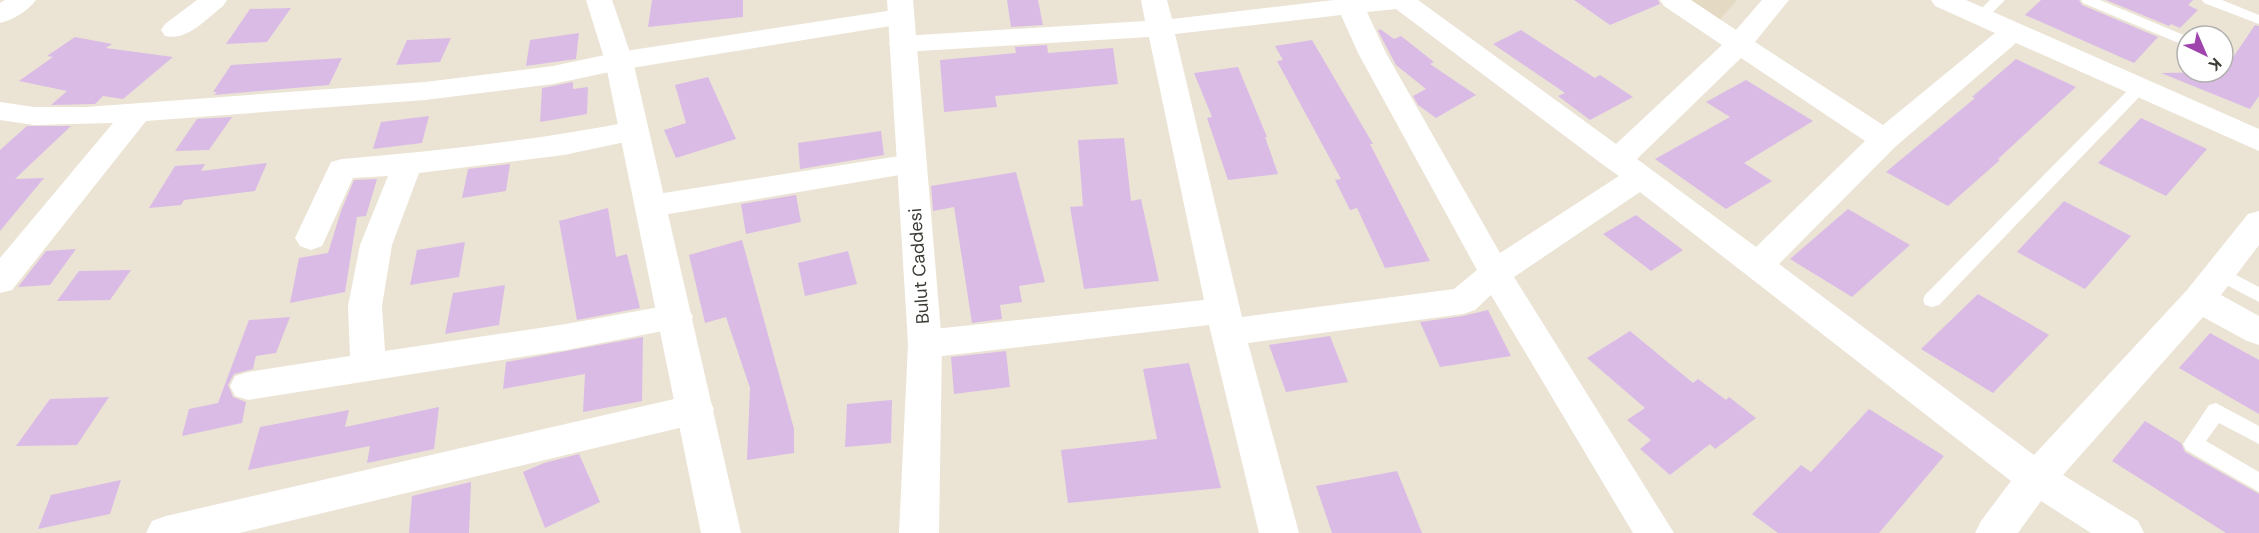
<svg xmlns="http://www.w3.org/2000/svg" width="2259" height="533" font-family="'DM Sans',sans-serif">
  <style>
    .built { fill: #e4dac4 }
    .building { fill: #dabbe6 }
    .lines { fill: none; stroke-linecap: round; stroke-linejoin: round }
    .service { fill: #fff; fill-rule: evenodd }
    .minor { fill: #fff; fill-rule: evenodd }
    .tertiary { fill: #fff; fill-rule: evenodd }
    .labels { text-anchor: middle; stroke-width: 5; stroke-linejoin: round; paint-order: stroke }
    .street-label { font-size: 18px; fill: #3c3a34; stroke: #fff }
  </style>
  <rect width="100%" height="100%" fill="#ebe4d5"/>
  <path class="built" d="M1683 0H1737L1717 23Z"/>
  <path class="building" d="M652 0H743V17L648 27Z
    M1007 0H1038L1043 25 1011 27Z
    M1574 0H1658L1660 4 1610 25Z
    M2041 0H2079L2082 5 2158 37 2134 63 2025 15Z
    M2106 0H2193L2188 5 2198 10 2180 28 2171 24 2169 26Z
    M291 8 267 42 226 44 250 9Z
    M2255 25 2259 26V96L2250 109 2161 73 2223 72Z
    M1380 29 1394 39 1401 36 1434 62 1430 64 1476 95 1436 118 1418 105 1413 96 1426 89 1396 65 1378 31Z
    M1521 30 1595 78 1600 75 1633 97 1590 120 1558 96 1565 93 1493 44Z
    M579 33 576 59 526 66 530 40Z
    M75 37 112 44 106 48 173 57 123 99 103 96 95 104 51 105 67 91 19 81 53 57 47 56Z
    M451 38 440 62 396 65 407 40Z
    M1312 40 1373 144H1370L1430 261 1385 268 1357 208 1350 210 1335 180 1341 179 1277 61 1283 60 1275 46Z
    M1047 45 1048 53 1113 48 1118 84 995 96 997 107 944 112 940 60 1016 53 1015 47Z
    M342 58 329 85 214 95 217 92H213L231 65Z
    M2016 59 2076 87 1998 159 2000 160 1948 206 1886 172 1975 98 1972 97Z
    M1238 67 1267 137H1265L1278 174 1228 180 1207 118 1212 117 1194 73Z
    M708 77 736 139 676 158 664 130 686 123 675 85Z
    M1746 80 1813 121 1744 163 1772 181 1726 209 1655 159 1730 117 1706 102Z
    M573 82V89L588 87 587 114 540 122 542 88Z
    M429 116 422 143 373 149 381 122Z
    M232 117 209 150 175 151 197 119Z
    M2141 118 2207 149 2166 196 2098 163Z
    M27 126H71L15 179 44 178 0 231V150Z
    M881 131 884 155 800 169 798 143Z
    M1124 138 1131 201 1141 199 1159 281 1084 289 1070 207 1083 206 1078 140Z
    M267 163 255 191 184 200 181 205 149 208 175 166 205 164 201 171Z
    M510 164 506 191 462 198 468 169Z
    M1016 172 1045 282 1019 286 1022 302 1000 305 1002 319 972 323 954 207 933 211 931 186Z
    M377 179 366 216 357 217 345 292 290 303 299 258 328 253 341 211 354 180Z
    M796 195 801 222 746 234 741 204Z
    M2064 201 2131 236 2085 289 2017 252Z
    M608 208 616 257 627 254 640 308 577 320 559 221Z
    M1848 209 1910 245 1852 297 1790 259Z
    M1636 215 1683 250 1651 271 1603 234Z
    M742 240 794 429V453L747 460 750 388 726 317 705 323 689 255Z
    M465 242 459 277 410 285 417 250Z
    M76 249 50 285 18 287 46 251Z
    M848 251 857 284 805 296 798 263Z
    M131 270 110 300 57 301 79 271Z
    M505 285 499 325 445 334 453 293Z
    M1978 294 2049 335 1993 393 1921 349Z
    M1488 310 1511 356 1440 367 1420 322 1463 316Z
    M290 317 276 353 256 356 253 369 234 374 228 385 233 397 246 402 242 423 182 436 189 409 218 403 249 320Z
    M1630 331 1693 383 1698 379 1726 400 1729 397 1756 418 1715 449 1710 444 1670 475 1640 449 1651 440 1627 420 1645 408 1587 358Z
    M2210 333 2259 360V414L2179 368Z
    M1330 336 1348 382 1286 392 1269 345Z
    M643 337 642 401 583 412 585 374 503 389 506 362Z
    M1006 351 1010 387 954 394 951 357Z
    M1189 363 1221 488 1068 503 1061 450 1157 439 1143 369Z
    M109 397 77 445 16 446 50 399Z
    M892 400 891 443 845 447 847 404Z
    M439 407 434 449 367 463 370 446 248 470 260 427 349 410 345 427Z
    M1869 409 1944 456 1879 533H1778L1752 514 1801 465 1811 472Z
    M2145 421 2181 443 2185 452 2259 494V533H2226L2112 461Z
    M579 454 600 502 545 528 523 472 544 463Z
    M1397 471 1422 533H1332L1316 486Z
    M121 480 110 514 38 529 51 495Z
    M471 482 469 533H409L412 496Z"/>
  <g class="lines">
    <path class="service" d="M1990 0H2005L1985 20H1975L1973 17Z
      M2081 0H2100L2186 36 2187 41 2181 44 2176 42 2083 3Z
      M2202 0H2222L2259 15V24L2204 3Z
      M2139 83 2147 88 2145 91 1939 305 1932 307 1925 305 1923 300 1925 295 2133 85Z
      M2219 266 2259 287V302L2213 278 2210 273 2213 268Z
      M2216 403 2259 426V444L2219 423 2206 441 2259 472V492L2186 450 2183 444 2209 405Z"/>
    <path class="minor" d="M5 0H36C28 11 13 20 0 23V3Z
      M197 0H227L223 6C206 19 188 41 165 36L161 30 165 24Z
      M1141 0H1167L1172 19 1334 0H1418L1616 144 1722 45 1664 6 1660 0H1691L1736 30 1762 0H1789L1755 42 1883 125 1995 33 1935 6 1931 0H1966L2259 129V151L2016 43 1895 147 1779 264 2034 455 2187 290 2248 214 2259 211V245L2221 295 2259 316V345L2247 341 2203 317 2063 475 2138 521 2144 533H2091L2041 501 2018 533H1975L1981 521 2011 481 1640 192 1514 277 1674 533H1633L1491 295 1475 310 1463 314 1248 343 1299 533H1259L1209 325 925 358 913 354 908 344 913 334 925 330 1204 300 1149 37 903 52 893 50 889 44 893 38 903 36 1145 21ZM1396 9 1606 167 1619 176 1500 253 1386 53 1367 12ZM1341 15 1358 53 1477 270 1454 289 1242 317 1175 34ZM1741 58 1865 141 1756 247 1637 159Z
      M900 9 909 11 913 17 909 23 619 70 553 84 425 100 146 121 12 290 0 293V258L113 123 34 125 0 120V102L34 107H86L425 82 553 66 619 52Z
      M634 121 644 124 649 131 644 138 564 155 419 173 392 245 382 306 385 351 566 324 676 304 688 308 693 317 688 326 566 350 248 400 235 396 230 386 235 376 248 372 350 356 348 306 360 245 388 176 353 178 322 246 311 250 300 246 295 238 331 162 342 159C440 151 537 140 634 121Z
      M912 154 923 157 927 164 923 171 651 217 640 214 635 206 640 198 651 195Z
      M696 394 709 399 714 409 709 419 696 424 239 533H146L152 521 166 516Z"/>
    <path class="tertiary" d="M586 0H612L633 61 741 533H701L605 61Z
      M887 0H913L942 344 939 533H899L908 344Z"/>
  </g>
  <g class="labels">
    <g class="street-label">
      <text transform="translate(919 266) rotate(-94)" y="6">Bulut Caddesi</text>
    </g>
  </g>
  <g transform="translate(2205 54) rotate(136)"><circle r="28" fill="#ffffff" stroke="#b1b0ae" stroke-width="1.5"/>
  <path d="M0-4.5L10 22L0 15L-10 22Z" fill="#9f43ad"/>
  <text y="-9" font-size="16" font-weight="bold" text-anchor="middle" fill="#3c3a34">K</text>
  </g>
</svg>
